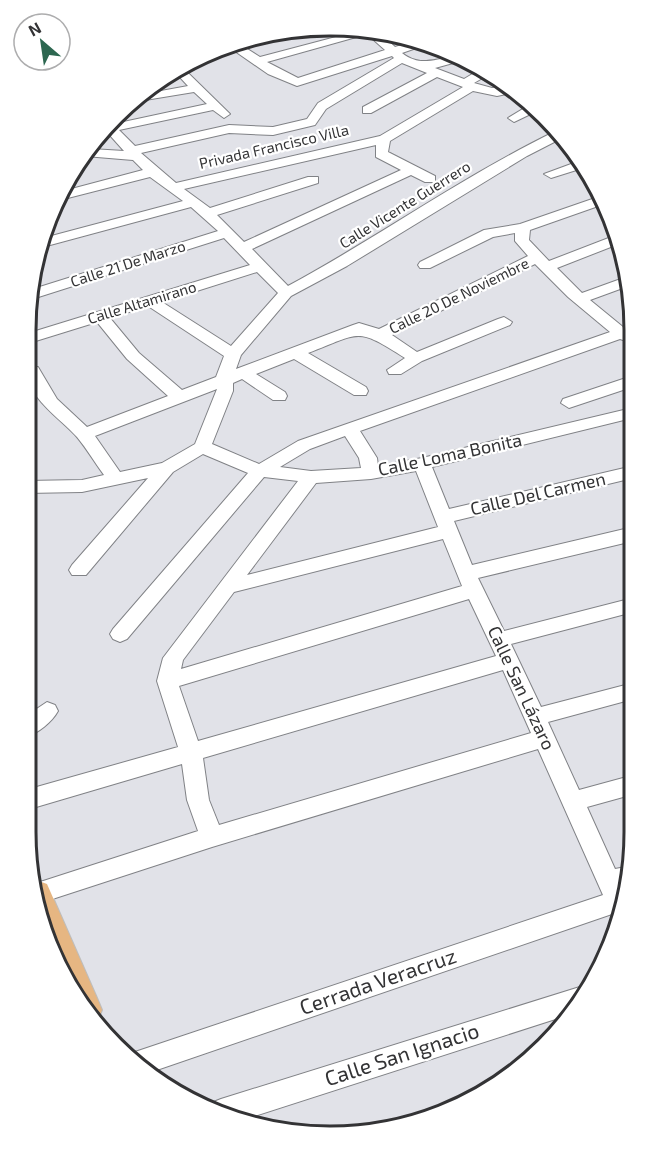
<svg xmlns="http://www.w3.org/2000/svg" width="660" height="1162" font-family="'Exo 2',sans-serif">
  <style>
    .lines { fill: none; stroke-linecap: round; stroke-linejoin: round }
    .minor-casing { stroke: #808286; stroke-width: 2 }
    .major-casing { stroke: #bebebe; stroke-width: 2 }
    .minor { fill: #fff; fill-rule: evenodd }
    .major { fill: #e6b682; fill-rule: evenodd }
    .labels { text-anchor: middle; stroke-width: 4.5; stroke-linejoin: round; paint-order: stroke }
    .far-street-label { font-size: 15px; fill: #333335; stroke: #fff }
    .street-label { font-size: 18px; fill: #333335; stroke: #fff }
    .near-street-label { font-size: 21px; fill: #333335; stroke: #fff }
    .rim { fill: none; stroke: #333335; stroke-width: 3 }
  </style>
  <rect width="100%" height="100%" fill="#e1e2e8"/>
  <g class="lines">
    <defs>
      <path id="minor" d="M370 28 378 31 395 47 411 42 422 46 402 53C425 71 441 52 464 60L435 68 464 79 484 67 491 73 474 83 492 88 508 86 516 92 497 96 473 91 390 141 388 152 435 176V182H425L411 175 252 249 288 286C379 237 463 176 556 131L564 137 527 156 347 266 291 296 241 355 236 369 353 325 359 323 379 329 528 256 515 241V233L493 237 430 268H420L418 265 420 262 484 230 520 224 601 196 604 204 530 230 529 240 549 261 619 234 621 243 557 268 582 293 629 276 631 285 590 300 623 327 632 324V343L620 339 360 431 377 458 378 466 422 458 632 408V418L432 467 449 509 633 466V478L454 521 472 565 633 527V541L478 578 504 631 633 598V612L511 644 541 707 633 683V699L548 722 579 790 634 775V794L587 807 615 869 631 866 627 887 624 888 626 892 620 921 612 914 148 1073 129 1054 603 895 538 749 212 847 37 904 34 884 198 831 187 800 182 764 26 810V790L178 747 157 681 163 658 298 481 264 477 127 639 120 642 113 639 110 634 113 629 248 473 203 454 173 472 86 575H72L69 570 72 565 148 478 82 492 26 493V481L82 480 104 475C95 463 87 449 77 437 60 418 26 397 26 368L38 367 57 399 87 427 168 396 127 359 97 322 26 344V334L250 265 224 238 29 300 30 290 218 231 191 207 39 248 40 239 183 201 150 177 56 201 60 192 143 170 133 160 85 156 91 149 124 151 107 132 114 124 207 104 194 92 133 102 139 95 188 86 176 73 184 69 230 114 224 118 213 110 119 130 135 146 229 125 273 127 307 119 318 103 394 58 392 56 297 86 268 74 229 47 238 43 260 57ZM367 34 385 50 298 78 267 62ZM402 63 427 73 363 107V113H371L437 77 463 87 380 136 176 183 141 153 229 133 273 135 315 125 326 109ZM376 145V157L401 170 244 242 217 215 318 183V177H308L210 208 184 189ZM535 264 568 297 610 332 298 441 259 464 212 444 233 391V383L242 379 273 400H285L287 396 285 392 256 374 294 359 354 395H366L368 391 366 387 308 353C361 333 355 326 405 358L387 370 389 374H401L422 361 510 325 512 322 504 317 498 319 417 352 392 335ZM257 272 278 293 231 346 162 302ZM148 306 224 356 216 377 182 390 139 353 110 318ZM217 389 195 444 162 463 120 472 95 436ZM345 436 359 458 361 468 311 471 280 467 310 449ZM416 471 438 527 247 575 316 483 371 479ZM443 539 462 586 181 669 183 660 234 592ZM469 599 496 656 198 741 179 686ZM503 670 531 733 219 825 209 800 203 758Z
        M531 104 539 110 514 122 508 118Z
        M582 160 586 167 551 178 544 174Z
        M632 376V387L569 408 561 403 563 399Z
        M47 702 55 705 58 711C52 722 38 733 26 737V716Z
        M583 986 590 988 568 1015 239 1121 210 1107 211 1103 221 1099Z"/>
      <path id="major" d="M36 880 47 884 97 998 102 1010 97 1022 94 1023 88 1017 42 930 33 881Z"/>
    </defs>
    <use href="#minor" class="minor-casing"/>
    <use href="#major" class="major-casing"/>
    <use href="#minor" class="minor"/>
    <use href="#major" class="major"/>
  </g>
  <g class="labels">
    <g class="far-street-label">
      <text transform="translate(274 147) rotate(-13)" y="5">Privada Francisco Villa</text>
      <text transform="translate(405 205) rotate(-32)" y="5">Calle Vicente Guerrero</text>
      <text transform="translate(128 264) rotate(-18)" y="5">Calle 21 De Marzo</text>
      <text transform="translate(459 296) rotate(-26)" y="5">Calle 20 De Noviembre</text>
      <text transform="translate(142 303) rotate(-17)" y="5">Calle Altamirano</text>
    </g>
    <g class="street-label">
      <text transform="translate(450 455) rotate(-12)" y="6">Calle Loma Bonita</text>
      <text transform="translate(538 494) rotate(-13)" y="6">Calle Del Carmen</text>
      <text transform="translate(521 688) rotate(65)" y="6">Calle San Lázaro</text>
    </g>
    <g class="near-street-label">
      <text transform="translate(378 982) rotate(-19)" y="7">Cerrada Veracruz</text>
      <text transform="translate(402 1055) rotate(-18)" y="7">Calle San Ignacio</text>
    </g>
  </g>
  <path d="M0 0H660V1162H0ZM330 36H330A294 294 0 0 1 624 330V832A294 294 0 0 1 330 1126H330A294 294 0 0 1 36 832V330A294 294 0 0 1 330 36Z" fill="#fff" fill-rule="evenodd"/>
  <path class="rim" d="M330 36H330A294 294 0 0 1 624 330V832A294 294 0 0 1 330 1126H330A294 294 0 0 1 36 832V330A294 294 0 0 1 330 36Z"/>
  <g transform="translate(42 42) rotate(331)"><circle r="28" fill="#ffffff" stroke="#adadae" stroke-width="1.5"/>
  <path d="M0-4.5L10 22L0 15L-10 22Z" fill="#2d6750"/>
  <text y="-9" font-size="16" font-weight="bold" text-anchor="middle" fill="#333335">N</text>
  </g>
</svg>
